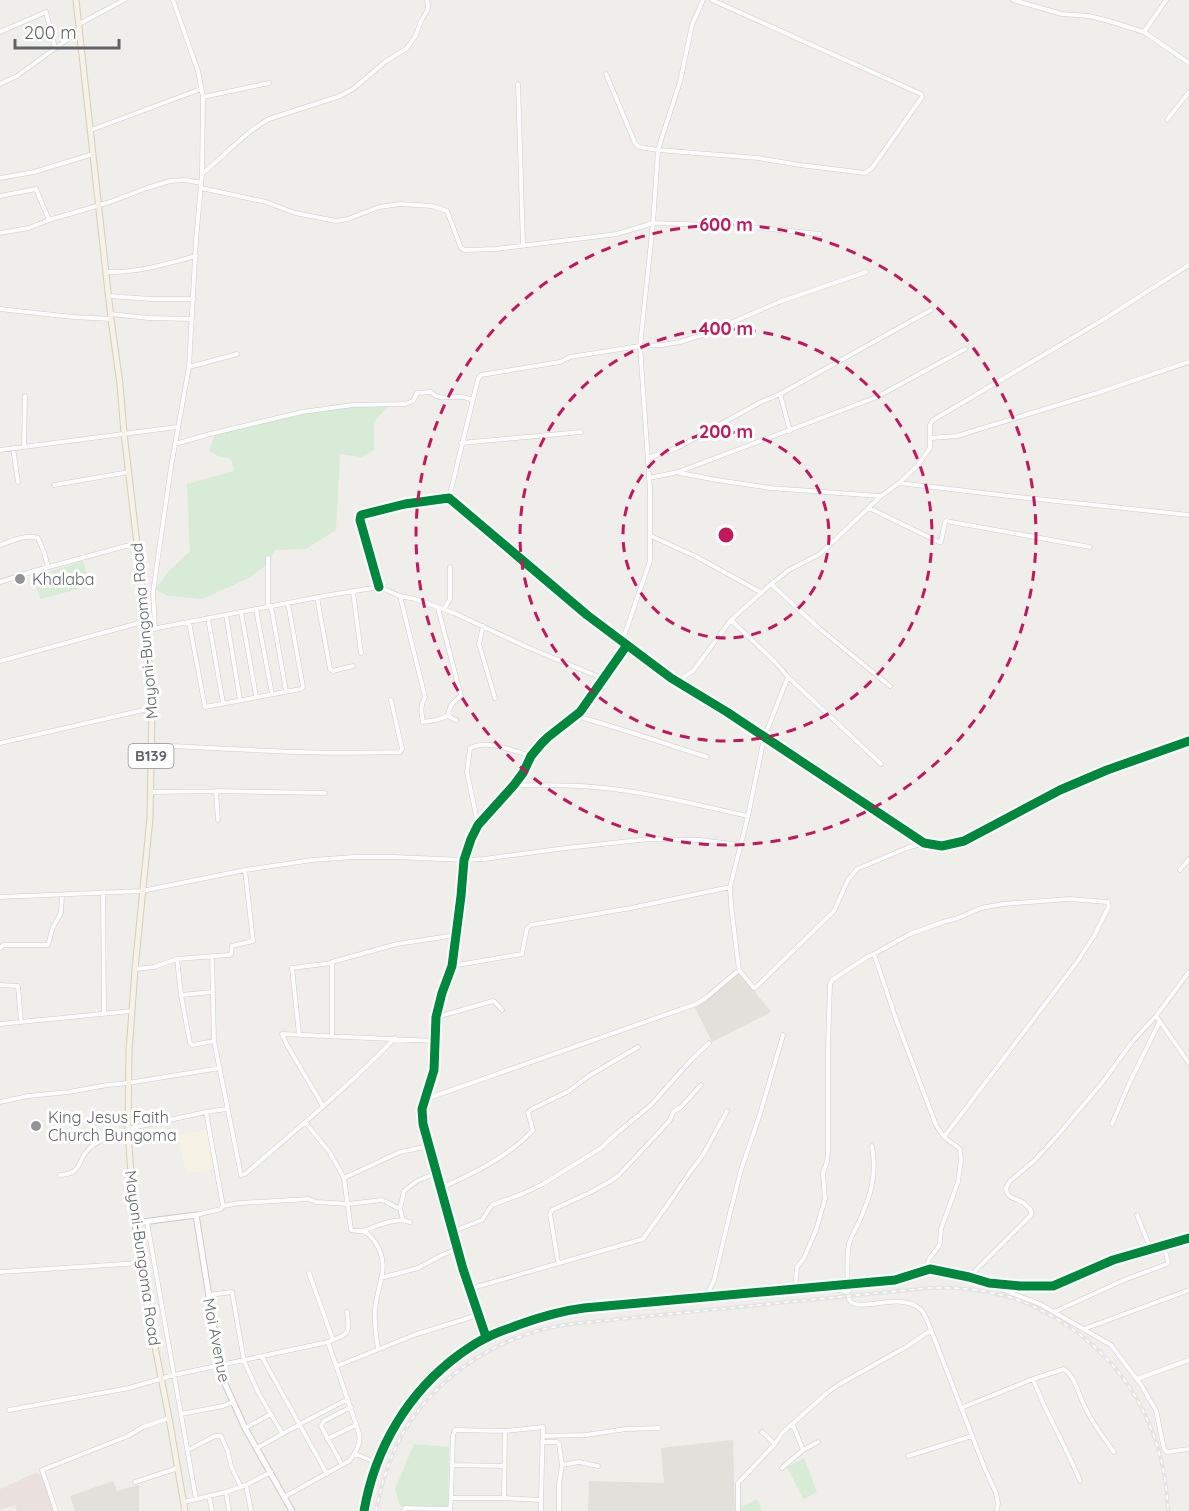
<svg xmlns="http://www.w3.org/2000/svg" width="1189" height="1511" font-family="Quicksand,sans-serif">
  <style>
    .commercial { fill: #f7f3e4 }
    .education { fill: #e2e0da }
    .medical { fill: #eae0de }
    .green { fill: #d8ebd6 }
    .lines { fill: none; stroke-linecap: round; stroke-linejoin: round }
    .street-casing { stroke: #cbcccc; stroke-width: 5 }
    .secondary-casing { stroke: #cacacb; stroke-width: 7 }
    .primary-casing { stroke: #d7ceb8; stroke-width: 7 }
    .street { stroke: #fdfcfc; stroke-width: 4 }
    .secondary { stroke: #fdfcfc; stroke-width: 5 }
    .primary { stroke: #f4f2e9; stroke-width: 5 }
    .rail-casing { stroke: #e4e4e4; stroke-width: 4 }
    .rail { stroke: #fff; stroke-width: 1.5; stroke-dasharray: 4.5; stroke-linecap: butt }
    .cycleway-casing { stroke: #fff; stroke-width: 13 }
    .cycleway { stroke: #00873e; stroke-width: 9 }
    .ring { fill: none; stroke: #c2185b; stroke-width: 3; stroke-dasharray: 10 8 }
    .poi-dot { fill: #919496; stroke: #fff; stroke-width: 2 }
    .labels { text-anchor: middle; stroke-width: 6; stroke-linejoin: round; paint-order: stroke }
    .shield { fill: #fff; stroke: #8f9295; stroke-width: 1.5 }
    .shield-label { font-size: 15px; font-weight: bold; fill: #5f6368 }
    .poi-label { font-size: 16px; fill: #5f6368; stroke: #fff; text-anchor: start }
    .street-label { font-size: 16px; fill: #5f6368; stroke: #fff }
    .centre { fill: #c2185b; stroke: #fff; stroke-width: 3 }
    .ring-label { font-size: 18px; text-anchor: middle; font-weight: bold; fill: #c2185b; stroke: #fff; stroke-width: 6; stroke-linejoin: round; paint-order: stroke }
  </style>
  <rect width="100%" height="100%" fill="#efeeea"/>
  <path class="commercial" d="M208 1129 216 1168 186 1174 179 1135Z"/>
  <path class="education" d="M739 972 771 1012 712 1042 694 1006 706 999Z
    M733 1440 735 1511H588L589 1481 664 1483 661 1448Z
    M113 1481 117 1491 139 1485V1511H75L70 1496Z"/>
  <path class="medical" d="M35 1473 43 1475 55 1510 53 1511H17L15 1505 0 1510V1489Z"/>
  <path class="green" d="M390 404 374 422V450L361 457 340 454 336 530 306 549 275 550 268 564 247 579 202 599 168 596 155 589 170 570 190 551 187 484 234 471 231 459 218 456 209 450 216 433 332 408Z
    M83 561 90 586 40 599 34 577Z
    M414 1444 449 1447 448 1507 400 1506 395 1489Z
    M804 1458 817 1492 803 1499 787 1467Z
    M757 1499 762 1511H742L741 1507Z"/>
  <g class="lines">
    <defs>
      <path id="street" d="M1013 0 1062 14 1089 16 1109 21 1144 32 1166 0
        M79 24 124 0
        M0 32 46 12 55 48
        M1144 32 1189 63
        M606 74 635 143 639 147 658 150 758 158 800 165 865 173 872 168 922 97 921 94 712 0
        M0 84 17 76 79 31
        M518 84 523 245
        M203 97 269 83
        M1167 120 1189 92
        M91 130 201 89
        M202 174C224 156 244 133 269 119L340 96 353 89 385 62 407 48 416 35 421 21 427 11 428 6 427 0
        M0 178 34 172 93 154
        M201 188 266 202 295 213 336 221 348 219 379 207 401 204 432 206 447 211 461 248 465 250 496 249 617 234 653 223 741 226 820 234
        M0 196 36 189 49 220
        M0 233 29 228 49 220 110 202 147 188 170 181 186 180 201 183
        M106 272C137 273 166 264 196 256
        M109 296 151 299H194
        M0 309 73 317 111 319
        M111 314 148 318 192 319
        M189 367 237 354
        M780 394 790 431
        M931 438 957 436 1097 393 1189 362
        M461 443 581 432
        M175 444 210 434 302 412 353 405 405 404 413 401 417 393 431 392C440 402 450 395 462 397 464 397 470 399 472 400
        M24 447 25 396
        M13 448 18 482
        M0 450 177 427
        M648 458 677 448 761 402 780 394 931 310
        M680 473 717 480 770 488 880 496
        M649 478 678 472 877 397 965 349
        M899 483 1009 496 1189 515
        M54 485 129 472
        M449 498 478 379 481 375 560 362 570 357 640 346 662 345 680 342 705 334 779 302 866 272
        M869 508 939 542H941L945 522 946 521 1090 547
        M651 536 697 557 762 593
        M0 545C13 541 24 534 38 538L44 552 48 567
        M0 582 34 571 137 543
        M771 584 821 630 890 686
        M379 587 360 520 361 515 405 504 449 498 587 615 671 678 727 712 924 843 942 846 964 841 1060 790 1107 770 1189 741
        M353 592 361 653
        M400 596 425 697C420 706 421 713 423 722L436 720 448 716 456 720
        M317 597 330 669 333 671 353 666
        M271 606 286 691
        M268 607V558
        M438 608 461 696C453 702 449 706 448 716
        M256 609 272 694
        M444 609 450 599V567
        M241 612 256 696
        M226 615 240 700
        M208 618 223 703
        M731 620 775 662 788 677 881 764
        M189 622 205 707 301 689 303 687 288 603
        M483 626 479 644 495 698
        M155 629 153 592 171 467 189 367 196 240 202 174 203 97 198 71 173 0
        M147 630 324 596 379 587 400 596 415 599 454 613 527 647 604 679
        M622 642 650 561V490L640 346 653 223 658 150 662 137 680 82 692 25 703 0
        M0 661 146 621
        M788 677 764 738 748 816 730 887 731 905 739 970 754 988 756 987 834 911 848 880 857 869 907 848 924 843
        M677 681 693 671 731 620 771 584 789 570 820 554 881 496 899 483 918 465 930 448V425L933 420 1101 321 1189 265
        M576 716C620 728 663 743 707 757
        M0 743 152 708
        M152 745C234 749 317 755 400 752L402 749 391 700
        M515 785C541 786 567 784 593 787 646 791 697 805 748 816
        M216 791 325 793
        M151 792 216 791 218 820
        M478 825 467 772 470 748C488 739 513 751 531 756
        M1180 870 1189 859
        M103 892 104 1013
        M0 897 142 891 245 870 312 860 354 857H395L464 860 484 859 566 848 649 839 700 840 740 845
        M0 948 3 945H48L53 927 61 913 62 895
        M212 956 214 1041 241 1175 245 1174C296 1130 348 1087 395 1038
        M177 959 181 995 190 1043 192 1045 214 1041
        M452 966 522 954 527 928 531 925 631 908 730 887
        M135 969 154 967 177 959 229 955 231 954 232 946 253 941 245 870
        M0 985 18 986 21 1021
        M181 995 212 992
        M1156 1016 1189 1063
        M437 1017 493 1001 495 1002 502 1010
        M0 1024 132 1011
        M299 1034 292 968 332 963
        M332 1036V962L397 944 456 935
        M426 1099 696 1004 707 997 739 970
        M0 1102 28 1096 69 1092 107 1085 128 1083 220 1068
        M323 1106 287 1045 282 1034 435 1041
        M206 1112 223 1206
        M305 1122 330 1153 344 1178 351 1230C356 1232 361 1230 365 1232 369 1234 373 1239 375 1242 392 1267 376 1286 375 1311 374 1324 376 1336 378 1349
        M1112 1124 1129 1084 1160 1021
        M128 1129 206 1112 227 1109
        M60 1175C84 1174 77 1157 92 1146 102 1138 116 1136 128 1132
        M344 1178 400 1152 429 1146
        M441 1188C474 1173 508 1157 533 1130L528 1113 530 1110 569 1091 587 1077 638 1047
        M400 1209 404 1191 417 1181 436 1173
        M196 1215 221 1209 223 1206 239 1203 309 1199 316 1202 348 1204 382 1200 400 1209 403 1220
        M1137 1215 1151 1250
        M147 1222 196 1499
        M362 1231C378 1226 394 1217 410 1222
        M454 1231 482 1220 492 1205 522 1194 543 1184 601 1148 617 1133 651 1105 691 1060 709 1043
        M558 1262 550 1214 552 1210 589 1193 609 1182 618 1176 660 1131 670 1120 673 1112 681 1107 701 1085
        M926 1269 929 1259 939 1246 940 1242 941 1229 958 1182 961 1160 960 1149 944 1137 936 1125 897 1022 874 954 910 934 943 922 958 918 981 908 1003 904 1069 899 1108 902 1109 906 1094 936 1077 962 944 1137
        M0 1272 140 1263
        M309 1273 333 1340
        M969 1277 1031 1215V1210C1028 1208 1026 1205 1024 1203 1015 1197 1007 1200 1006 1188L1010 1181 1035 1160 1057 1136 1102 1083 1132 1042 1156 1016 1189 972
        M381 1278 418 1268 442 1255 458 1249
        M989 1283 998 1288 1040 1304 1111 1345 1142 1386 1151 1402 1156 1410 1164 1449 1167 1452 1189 1449
        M848 1285C847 1275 847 1253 849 1244 851 1236 856 1229 859 1222 871 1195 877 1176 872 1146
        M855 1285 847 1292C848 1295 848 1299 850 1301 860 1313 901 1291 920 1309 926 1314 928 1323 931 1330L985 1469 996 1493 998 1503 997 1511
        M831 1288 847 1292
        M469 1289 643 1239 673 1197 690 1172 703 1155 727 1111
        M795 1290 797 1267 804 1258 816 1230 825 1199 823 1173 827 1162 828 1151V1046L830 984 832 980 867 957 874 954
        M208 1295 232 1292 244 1361 259 1394 282 1433
        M706 1297 714 1280 729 1217 741 1170 760 1114 783 1035
        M1054 1312 1124 1280 1167 1264 1168 1262 1164 1246
        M1084 1329 1189 1290
        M486 1337 463 1269 423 1124 422 1109 434 1070 436 1017 442 993 452 966 461 896 464 860 471 839 478 825 514 785 523 773 531 756 541 744 548 737 580 712 627 645
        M262 1357 327 1474
        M337 1366 414 1335 478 1315
        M1033 1379C1046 1414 1066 1446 1080 1481
        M1137 1379 1189 1360
        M961 1408 1033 1379 1064 1369C1076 1378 1078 1394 1085 1407 1092 1423 1104 1438 1114 1452
        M9 1410 129 1388 174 1375 328 1342C347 1334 351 1336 347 1312
        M181 1414 223 1406 233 1402
        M245 1428 271 1414
        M762 1432 775 1444
        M543 1436 586 1435 626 1429 659 1428
        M327 1439 356 1425
        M542 1442H557L559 1444 562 1465 559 1484V1511
        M257 1448 300 1424 348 1399
        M188 1450 215 1436H221L228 1452 231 1466 241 1487
        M803 1450 818 1442
        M355 1454 378 1463
        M908 1456 972 1436
        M342 1465 321 1426 324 1421 351 1407
        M452 1465 505 1466
        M562 1465 579 1462 598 1466
        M782 1468 803 1450 793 1425
        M135 1482 178 1468
        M246 1485 251 1511
        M226 1492 229 1511
        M209 1496 212 1511
        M284 1497 349 1461C356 1453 361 1443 359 1433L328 1342
        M451 1498 453 1435 455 1430 505 1431
        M504 1498 505 1431 543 1427 541 1500
        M184 1502 226 1492 246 1485 271 1472
        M56 1511 42 1470 128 1436 143 1427 169 1418
        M364 1511C375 1448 408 1392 460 1354 469 1348 478 1341 488 1337 497 1332 508 1329 518 1325 540 1317 560 1311 584 1308L895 1280 930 1269 969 1277 989 1283 1020 1286H1053L1113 1260 1189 1238
        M404 1511 405 1508 450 1509
        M450 1511 451 1498H504L541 1500V1511
        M738 1511V1483L775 1444 782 1433 827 1393 838 1385 906 1347 931 1330"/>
      <path id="secondary" d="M135 1223 196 1215 214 1328 225 1384 245 1428 292 1511"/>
      <path id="primary" d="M76 0 111 319 120 384 124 433 146 621 152 708 150 818 135 969 129 1051 128 1132 134 1216 140 1263 149 1316 169 1418 185 1511"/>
    </defs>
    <use href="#street" class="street-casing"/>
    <use href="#secondary" class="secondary-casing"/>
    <use href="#primary" class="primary-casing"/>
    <use href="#street" class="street"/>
    <use href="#secondary" class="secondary"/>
    <use href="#primary" class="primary"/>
    <defs>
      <path id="rail" d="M376 1511C381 1484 390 1457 403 1433 439 1373 502 1333 571 1324L928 1288C954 1287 980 1289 1005 1296 1023 1300 1039 1309 1055 1318 1126 1359 1165 1430 1168 1511"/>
    </defs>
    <use href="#rail" class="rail-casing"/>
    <use href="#rail" class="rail"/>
    <defs>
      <path id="cycleway" d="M379 587 360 520 361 515 405 504 449 498 587 615 671 678 727 712 924 843 942 846 964 841 1060 790 1107 770 1189 741
        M486 1337 463 1269 423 1124 422 1109 434 1070 436 1017 442 993 452 966 461 896 464 860 471 839 478 825 514 785 523 773 531 756 541 744 548 737 580 712 627 645
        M364 1511C375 1448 408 1392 460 1354 469 1348 478 1341 488 1337 497 1332 508 1329 518 1325 540 1317 560 1311 584 1308L895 1280 930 1269 969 1277 989 1283 1020 1286H1053L1113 1260 1189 1238"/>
    </defs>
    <use href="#cycleway" class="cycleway-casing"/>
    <use href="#cycleway" class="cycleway"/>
  </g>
  <g class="ring">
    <circle cx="726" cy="535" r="103"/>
    <circle cx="726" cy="535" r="206"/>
    <circle cx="726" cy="535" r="310"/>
  </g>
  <g class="poi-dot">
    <circle cx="20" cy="579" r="6"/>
    <circle cx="36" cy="1126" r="6"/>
  </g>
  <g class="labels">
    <rect class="shield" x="128.5" y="744" width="45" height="24" rx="4.5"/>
    <g class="shield-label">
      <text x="151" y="761">B139</text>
    </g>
    <g class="poi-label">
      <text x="32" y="585">Khalaba</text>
      <text x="48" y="1123">King Jesus Faith<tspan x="48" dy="18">Church Bungoma</tspan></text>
    </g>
    <g class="street-label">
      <text transform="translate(144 631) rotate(-95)" y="6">Mayoni-Bungoma Road</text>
      <text transform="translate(143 1258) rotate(82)" y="6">Mayoni-Bungoma Road</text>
      <text transform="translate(217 1340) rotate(79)" y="6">Moi Avenue</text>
    </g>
  </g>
  <circle cx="726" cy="535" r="9" class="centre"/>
  <g class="ring-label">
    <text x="726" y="231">600 m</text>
    <text x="726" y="335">400 m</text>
    <text x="726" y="438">200 m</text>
  </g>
  <path d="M15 39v9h104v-9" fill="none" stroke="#5f6368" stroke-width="3"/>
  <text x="24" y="39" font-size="18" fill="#5f6368" stroke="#ffffff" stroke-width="4.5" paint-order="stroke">200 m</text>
</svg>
